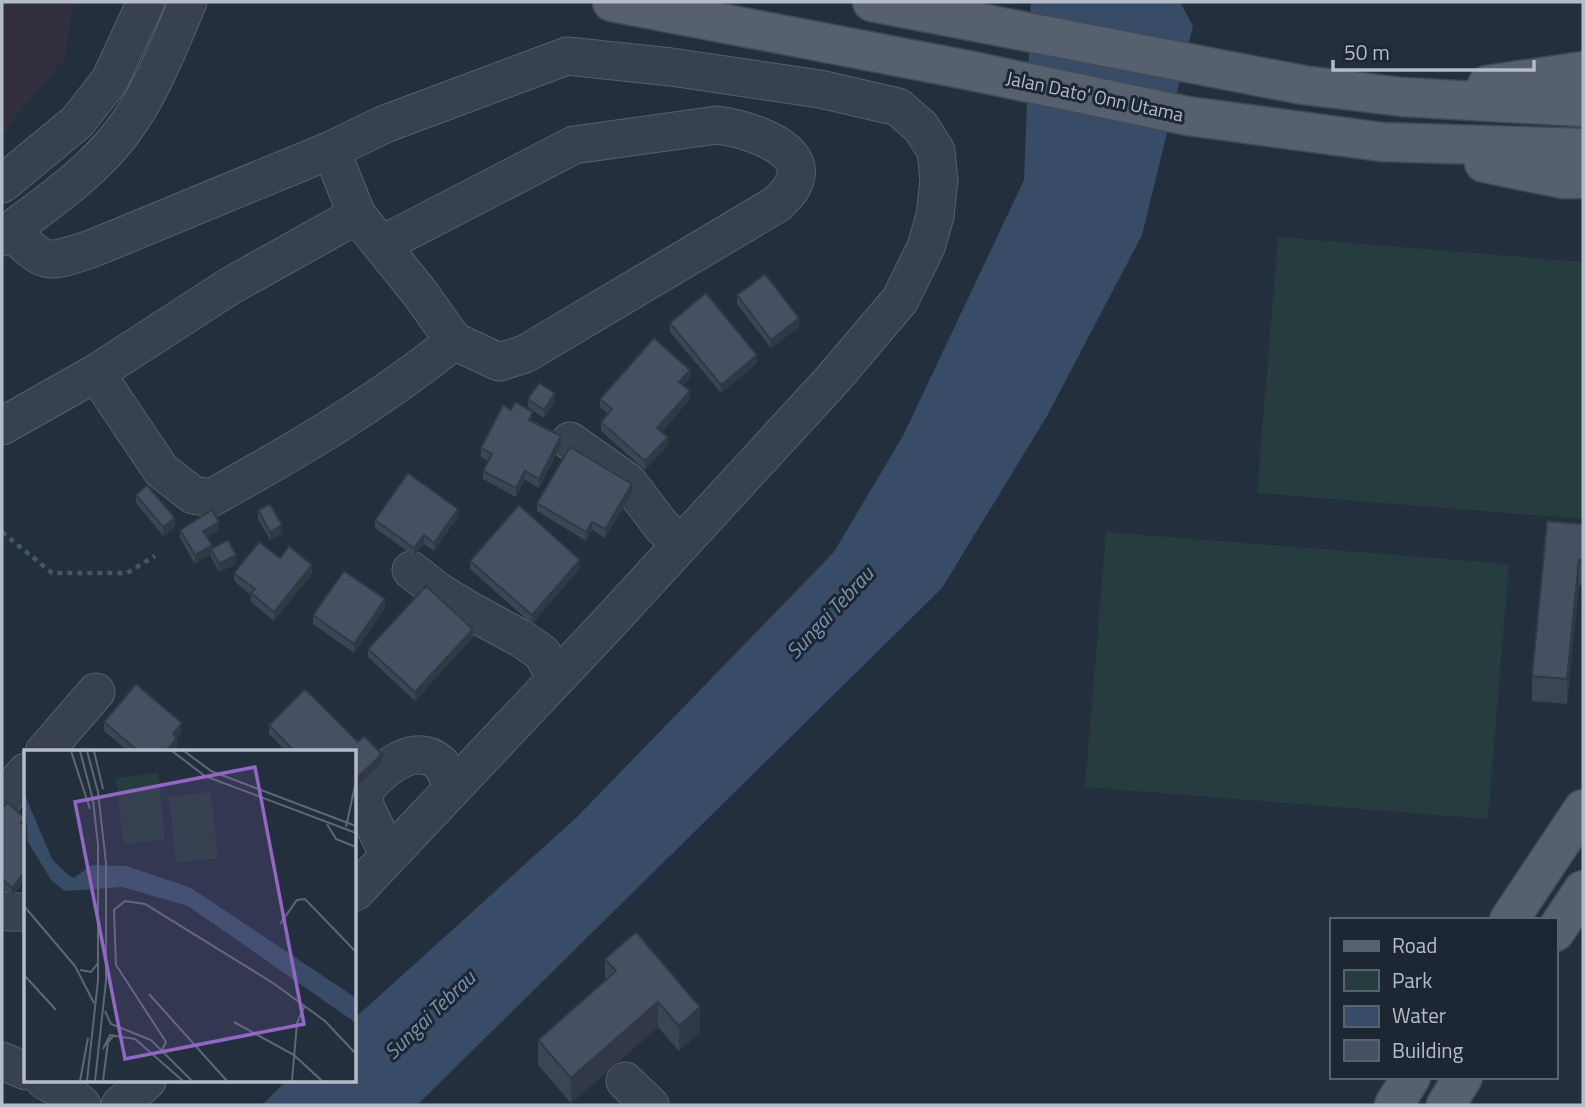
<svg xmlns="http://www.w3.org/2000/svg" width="1585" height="1107" font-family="'Titillium Web',sans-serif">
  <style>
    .medical { fill: #32303f }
    .green { fill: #263c3f }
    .water { fill: #394c67 }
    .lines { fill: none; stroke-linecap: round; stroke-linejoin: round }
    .minor-casing { stroke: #565f6c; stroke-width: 39 }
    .major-casing { stroke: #414a57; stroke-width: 41 }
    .path { stroke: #44595c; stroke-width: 4.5; stroke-dasharray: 5 5; stroke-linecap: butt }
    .minor { stroke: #38414e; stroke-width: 37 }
    .major { stroke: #56606e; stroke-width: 38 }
    .wall { fill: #3b4654 }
    .shaded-wall { fill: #303945 }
    .building { fill: #455162; stroke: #303945; stroke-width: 2 }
    .labels { text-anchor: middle; stroke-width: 6; stroke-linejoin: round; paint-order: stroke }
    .street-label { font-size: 19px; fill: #b4bcc9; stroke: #1d2633 }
    .water-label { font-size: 21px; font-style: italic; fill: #7c92b1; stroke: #1d2633 }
    .inset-road { fill: none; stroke: #5e6776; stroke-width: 2 }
    .view { fill: #9266c3; fill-opacity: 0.15; stroke: #9266c3; stroke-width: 3.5 }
    .inset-edge { fill: none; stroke: #b4bcc9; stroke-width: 3.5 }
  </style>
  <rect width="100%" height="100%" fill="#242f3e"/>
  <path class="medical" d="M2 2H74L64 59 2 133Z"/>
  <path class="green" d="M1278 237 1583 262V519L1257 493Z
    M1106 532 1509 564 1488 819 1085 787Z"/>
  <path class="water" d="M1031 2H1180L1193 26 1142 235 1047 416 942 588 417 1105H262L286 1081H355V1018L576 818 834 552 904 434 1024 180Z"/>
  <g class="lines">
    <defs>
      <path id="minor" d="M331 150 357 215 419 292 454 341 499 362 525 354 777 204C785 196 794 188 796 176 802 144 740 128 717 125L574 145 381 245
        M2 184 77 122 110 80 146 2
        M10 231C47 264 43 265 91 249L331 150 385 124 567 56 671 67 820 89 898 107 921 127 936 151 939 180 935 216 926 247 900 300 832 380 605 627 355 892
        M2 237C44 205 91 174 123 131 152 92 169 46 188 2
        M96 373 161 470 193 495 211 498C297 450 378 403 454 341
        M2 426 96 373 230 286 357 215
        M570 441 628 482 663 528 683 542
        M411 570 439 592 474 613 522 639 542 653 556 679
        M44 752 96 692
        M2 800 26 772
        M389 856 365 806 364 791C380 771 414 740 440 763 446 769 449 781 452 789
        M2 910 8 912H26
        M2 1061 26 1071
        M45 1081 68 1093 82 1105
        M625 1081 650 1105
        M120 1105 147 1081"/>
      <path id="major" d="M612 2 967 70 1188 116 1382 142 1583 148
        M872 2 1303 85 1402 97 1583 107
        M1487 85 1583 71
        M1484 163 1563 179H1583
        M1509 920 1583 809
        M1555 932 1583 890
        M1394 1105 1411 1077
        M1446 1105 1463 1077"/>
    </defs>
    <use href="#minor" class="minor-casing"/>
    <use href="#major" class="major-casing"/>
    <path class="path" d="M2 532 52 573H127L155 556"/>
    <use href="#minor" class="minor"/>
    <use href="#major" class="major"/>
  </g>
  <path class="wall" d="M737 295 799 327 771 348 737 304Z
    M670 323 757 363 721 393 670 332Z
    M690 378 683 385 690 399 662 432 668 445 645 470 601 431V422L608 414 600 407V399Z
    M528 399 555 402 544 418 528 407Z
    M533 420V421L561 445 539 488 525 480 516 497 483 479V471L488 461 481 457V448Z
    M632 493 605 538 592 530 586 541 537 511V503Z
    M136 495 175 527 163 536 136 503Z
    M258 510 282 534 270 540 258 519Z
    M458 517 434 551 424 544 414 556 375 528V520Z
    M1583 524V585H1579L1567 704 1532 701V676Z
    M180 530H219L207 537 212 549 236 564 219 572 211 557V554L195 564 180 538Z
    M280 558 312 574 274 621 251 602V595L234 581V573Z
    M470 561 580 568 532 624 470 569Z
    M385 608 354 653 313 624V615Z
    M473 637 415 701 368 657V649Z
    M104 722 182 732 177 738V746L172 752H129L104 731Z
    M269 725 358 742 382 762 355 788V752H287L269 734Z
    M2 808 26 828V880L12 896 2 887Z
    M605 959 700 1032 679 1051 658 1027 571 1103 538 1065V1040L605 981Z
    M26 990V1014V1004L24 1002V993Z"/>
  <path class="shaded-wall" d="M799 318V327L771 348V340Z
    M757 355V363L721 393V385Z
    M690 370V378L679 390V382Z
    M690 391V399L657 437V428Z
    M555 393V402L544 418V410Z
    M561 436V445L539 488V479Z
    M668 437V445L645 470V461Z
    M525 471V480L516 497V488Z
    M632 484V493L605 538V529Z
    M458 509V517L434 551V543Z
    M175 518V527L163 536V527Z
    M219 522V530L203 540V531Z
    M592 522V530L586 541V532Z
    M282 525V534L270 540V532Z
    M424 535V544L414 556V548Z
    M212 545 211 554 195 564V555Z
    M236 555V564L219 572V564Z
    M580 560V568L532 624V615Z
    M1579 560V585L1567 704V679Z
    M312 565V574L274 621V612Z
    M385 599V608L354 653V644Z
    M473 629V637L415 701V692Z
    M182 723V732L177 738V746L172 752H165L173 734Z
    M382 754V762L355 788V780Z
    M26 871V880L12 896V888Z
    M658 1002V1027L571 1103V1078Z
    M700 1007V1032L679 1051V1026Z"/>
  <path class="building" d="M765 274 799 318 771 340 737 295Z
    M706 293 757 355 721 385 670 323Z
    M654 338 690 370 679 382 690 391 657 428 668 437 645 461 601 422 612 409 600 399Z
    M539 383 555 393 544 410 528 399Z
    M515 402 533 412 529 420 561 436 539 479 525 471 516 488 483 471 492 454 481 448 503 405 511 410Z
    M570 447 632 484 605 529 592 522 586 532 537 503Z
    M408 473 458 509 434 543 424 535 414 548 375 520Z
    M147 485 175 518 163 527 136 495Z
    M270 504 282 525 270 532 258 510Z
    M519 505 580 560 532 615 470 561Z
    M212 510 219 522 203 531 212 545 195 555 180 530Z
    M1547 521 1583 524V561L1579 560 1567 679 1532 676Z
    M228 540 236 555 219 564 211 549Z
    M259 542 280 558 289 546 312 565 274 612 251 593 255 589 234 573Z
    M344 571 385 599 354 644 313 615Z
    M426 586 473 629 415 692 368 649Z
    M136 684 182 723 173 734 177 738 165 752H139L104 722Z
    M305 689 358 742 364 736 382 754 355 780V752H295L269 725Z
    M7 802 25 818 21 823 26 828V871L12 888 2 879V808Z
    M636 932 700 1007 679 1026 658 1002 571 1078 538 1040 616 971 605 959Z"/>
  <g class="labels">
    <g class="street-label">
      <text transform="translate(1095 96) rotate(12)" y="7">Jalan Dato' Onn Utama</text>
    </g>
    <g class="water-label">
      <text transform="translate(830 613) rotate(-47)" y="7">Sungai Tebrau</text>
      <text transform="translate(430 1015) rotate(-44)" y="7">Sungai Tebrau</text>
    </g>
  </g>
  <g transform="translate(24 750)">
    <rect width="332" height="332" fill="#242f3e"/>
    <path d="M134 23 141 90 99 94 92 28ZM187 42 194 108 152 113 145 47Z" fill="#263c3f"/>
    <path d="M0 43 28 109 44 125 50 128 68 115 103 116 167 138 332 248V273L164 156 98 137 41 141 27 130 4 92Z" fill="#394c67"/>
    <path class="inset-road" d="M47 1 66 59M56 1 69 50 74 95V230L63 331M63 1 74 42 82 113V231L71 331M70 1 79 39M148 1 181 26 332 83M160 1 187 21 332 76M303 74 312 89 332 97M322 77 332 31M0 156 51 216 70 253M256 174 273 150 281 149 332 202M56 220 67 222 74 213M0 225 32 260M125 244 203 331M81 261 87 274 127 290 168 331M210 272 270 305 298 331M79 299 86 285 111 289 159 331M138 300 142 292 92 215 90 160 101 151 121 154 249 233 301 271 332 304M56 331 64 288M79 331 84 292 90 285M268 331 273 273 280 257"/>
    <path class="view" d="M231 17 280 274 101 309 51 52Z"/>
    <rect width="332" height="332" class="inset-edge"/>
  </g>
  <rect width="1585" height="1107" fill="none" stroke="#b4bcc9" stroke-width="7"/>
  <rect x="1330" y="918" width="228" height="161" fill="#1d2633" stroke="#59626f" stroke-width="2"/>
  <rect x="1344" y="941" width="35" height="10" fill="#56606e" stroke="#59626f" stroke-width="2"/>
  <text x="1392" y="953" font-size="21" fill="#b4bcc9">Road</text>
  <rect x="1344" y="970" width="35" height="21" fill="#263c3f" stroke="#59626f" stroke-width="2"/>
  <text x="1392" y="988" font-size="21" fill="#b4bcc9">Park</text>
  <rect x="1344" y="1006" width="35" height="21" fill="#394c67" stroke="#59626f" stroke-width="2"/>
  <text x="1392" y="1023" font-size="21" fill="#b4bcc9">Water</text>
  <rect x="1344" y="1040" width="35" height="21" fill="#455162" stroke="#59626f" stroke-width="2"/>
  <text x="1392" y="1058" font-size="21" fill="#b4bcc9">Building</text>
  <path d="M1333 60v10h201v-10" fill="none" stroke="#b4bcc9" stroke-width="3.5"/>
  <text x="1344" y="60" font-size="21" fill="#b4bcc9" stroke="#1d2633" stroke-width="5" paint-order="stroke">50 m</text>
</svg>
